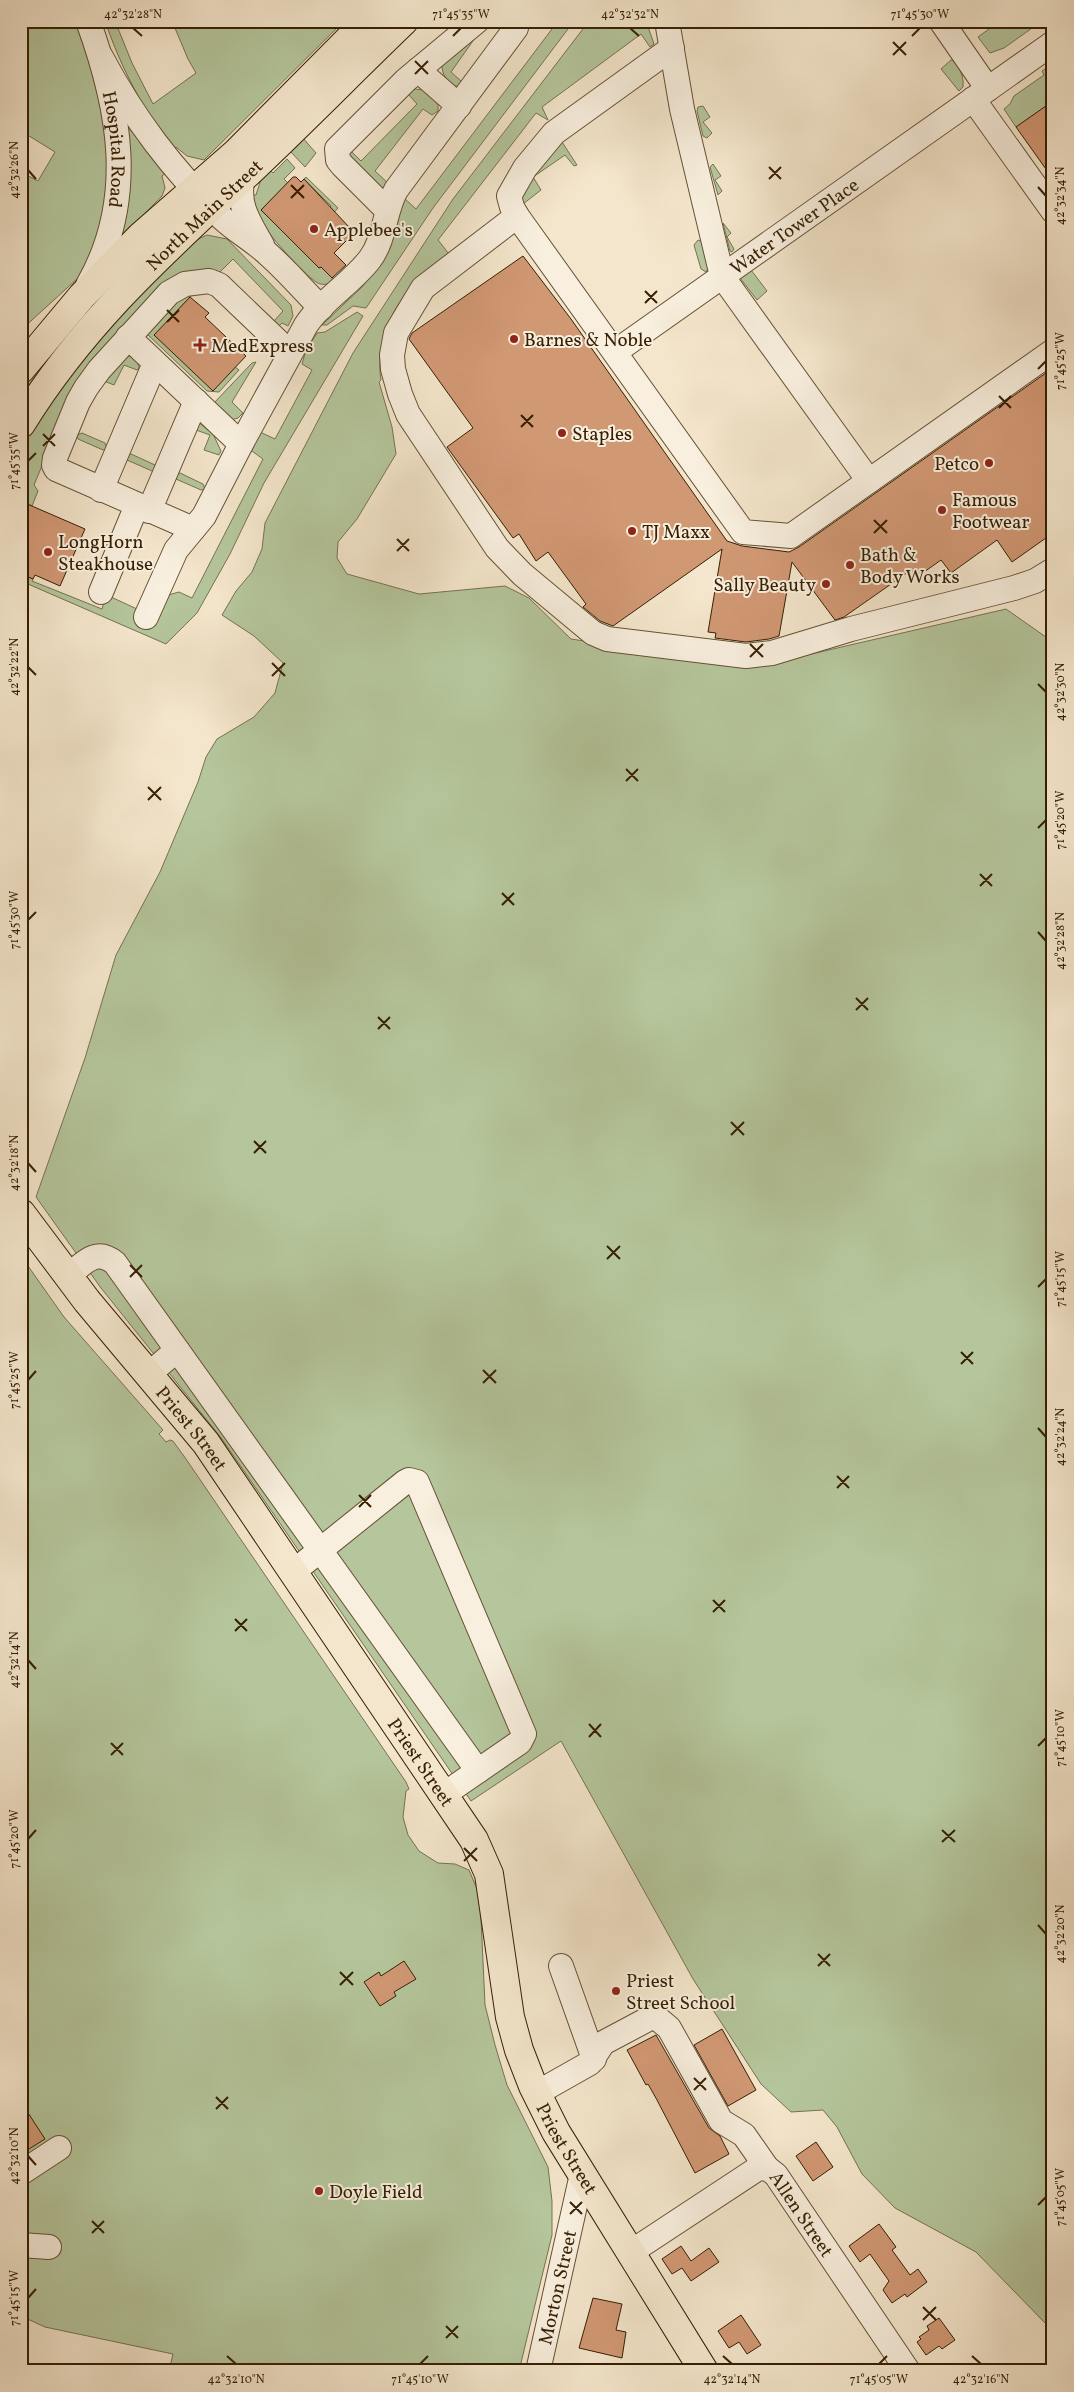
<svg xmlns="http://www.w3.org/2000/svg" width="1074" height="2392" font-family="Vollkorn,serif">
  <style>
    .green { fill: #b5c69c; stroke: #767250 }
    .building { fill: #d19874; stroke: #361f03 }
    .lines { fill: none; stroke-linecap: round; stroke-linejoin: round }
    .minor-casing { stroke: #665135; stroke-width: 26 }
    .major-casing { stroke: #361f03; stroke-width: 30 }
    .minor { stroke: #f8efde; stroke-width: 24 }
    .major { stroke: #f4e6cc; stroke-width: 28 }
    .ticks { fill: none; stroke: #361f03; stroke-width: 2 }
    .poi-dot { fill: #8f2418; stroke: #f8efde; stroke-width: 2 }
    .labels { text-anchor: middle; stroke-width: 4; stroke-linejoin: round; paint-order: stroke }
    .street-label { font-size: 19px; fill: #361f03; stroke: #f8efde }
    .poi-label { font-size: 19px; fill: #361f03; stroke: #f8efde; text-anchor: start }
    .neatline { fill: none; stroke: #361f03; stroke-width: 2 }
    .ticks-label { font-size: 12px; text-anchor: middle; fill: #361f03 }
  </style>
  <rect width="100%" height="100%" fill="#f4e6cc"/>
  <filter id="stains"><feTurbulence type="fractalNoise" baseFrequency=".004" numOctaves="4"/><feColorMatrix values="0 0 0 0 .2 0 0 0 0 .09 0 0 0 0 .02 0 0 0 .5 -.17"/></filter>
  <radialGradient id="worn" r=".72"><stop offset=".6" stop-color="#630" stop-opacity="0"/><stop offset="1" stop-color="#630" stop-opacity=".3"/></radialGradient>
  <path class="green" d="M21 21H75L100 92 113 175 89 268 21 330V172L38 181 55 152 26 134 21 142Z
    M105 21H115L132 63 153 104 196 73 188 59 172 21H344L204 160 187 156 176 147 174 149C142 108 122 70 105 21Z
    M558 21H574L433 208 366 308 353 306 327 325H322L362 287 381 263 403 197 416 209Z
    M589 21H646L654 44 650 47 641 34 542 107 548 120 536 113 438 240 449 254C438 263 422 272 413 284 391 311 375 344 381 380L379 382 392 427 396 454 357 519 338 542 337 558 347 574 419 594 505 586 529 598 571 639 755 667 1006 609 1053 642V2338L1047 2325 976 2252 895 2208 862 2174 837 2127 823 2110 791 2112 761 2084 693 1979 561 1741 471 1801 222 1439 101 1288 36 1197 85 1058 116 955 160 872 198 782 206 757 217 739 254 717 275 693 283 663 254 636 222 615 236 591 252 572 262 549 265 523 353 353 453 199Z
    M1000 21H1042L1004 48 990 53 978 37Z
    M475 38 451 72 462 82 460 87C448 86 441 74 442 63Z
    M951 60H954C960 69 964 76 963 87L959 91 941 69Z
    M1053 63V101L1016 127 1004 109 1010 104 1014 96 1044 75 1042 71Z
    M415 89 423 90 438 103V111L432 115 423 109 375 171 390 185 381 191 346 151 352 152 361 161 417 104 409 95 410 91Z
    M703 106 710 117 703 122 712 133 707 138 703 136 697 111 698 107Z
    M126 125 167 172 162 176 165 188 162 196 110 249Z
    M302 137 316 153 305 167 289 150Z
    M562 142 577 165 574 166 565 155 533 177 541 190 523 204 518 197 558 143Z
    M287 159 295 168 284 179 288 183 261 210 319 268 321 267 334 280C330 284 326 285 320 284 309 281 263 229 258 217 256 210 254 202 252 195H256L261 179 269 169 273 173Z
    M713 164 721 176 715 180 722 191 718 195 710 167Z
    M306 177 338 208 331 216 327 212 331 206 304 179Z
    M723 223 731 233 727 237 734 249 732 252 730 251Z
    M207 235 227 239 291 305 293 316 288 326 282 323 278 327 274 321 283 311 233 259 218 274 190 276 75 386 34 485 38 491 32 506 25 503 21 512V446L47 405 70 374 128 307 196 240Z
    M698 240 703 242 708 268 706 272 701 269 694 245Z
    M751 270 767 291 757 300 740 278Z
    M100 295 93 308 21 406V390L26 383 43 359Z
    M187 296H191L155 335 235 367 239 370 219 392 207 391 147 334 178 299Z
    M357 312 363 316 264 483 230 554 197 613 166 644 21 581V574L33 579 32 581 102 609 104 602 111 597 137 609 135 620 153 626 168 595 179 592 192 598 263 459 249 449 260 432 275 439 312 370 302 364 306 350 317 333 325 332Z
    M126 356C133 355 139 362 139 368L137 370 124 365 114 385 104 381Z
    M256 362 232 402 243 413 238 418 231 420 213 404 252 363Z
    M198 422 213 434 221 451 219 455 204 450 210 435 196 430Z
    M82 433 105 443 107 449 103 450 78 439 77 435Z
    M131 454 155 465 156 470 152 471 127 460 128 455Z
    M180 473 203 484 205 489 201 490 176 479V474Z
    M21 1256 64 1317 163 1430 159 1434 166 1442 170 1440 173 1441 186 1459 406 1782 409 1789 406 1791 403 1817 408 1835 419 1851 438 1863 455 1864 469 1870 480 1896 485 2005 495 2045 507 2085 548 2167 552 2201V2235L519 2371H169L173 2354 45 2327 21 2316Z"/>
  <path class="building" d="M1053 101V179L1016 127Z
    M293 177H296L301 182 304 179 349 227 345 232 350 237 334 253 346 265 332 278 321 267 319 268 261 210Z
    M523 256 571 319 727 541 742 546 789 552 799 547 1053 368V533L1012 562 997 540 951 573 941 560 917 577 911 570 844 617 835 620 792 562 779 636 769 639 746 642 715 638 716 633 708 632 722 549 613 626 600 621 583 607 586 604 548 552 536 561 519 534 513 538 447 447 473 428 409 339 412 333Z
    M190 297 209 313 205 317 246 356 213 391 154 335Z
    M25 503 85 529 60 586 35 575 33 579 21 574V512Z
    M404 1961 416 1979 394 1992 396 1996 380 2006 364 1982 379 1972 381 1976Z
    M722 2029 756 2090 728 2106 694 2045Z
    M656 2035 709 2128 720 2136 729 2154 695 2173 657 2100 648 2084 646 2085 627 2050Z
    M21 2102 45 2139 21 2154Z
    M816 2142 833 2167 813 2181 796 2156Z
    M879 2224 896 2247 892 2250 910 2275 918 2269 927 2282 907 2297 905 2294 892 2303 883 2290 889 2281 870 2254 860 2262 849 2246Z
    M681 2246 691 2261 709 2248 719 2262 691 2281 682 2268 672 2274 662 2259Z
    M593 2298 622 2304 616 2330 626 2332 622 2358 579 2348Z
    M741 2315 761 2345 747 2354 739 2342 729 2348 718 2331Z
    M939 2318 955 2340 942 2349 939 2346 926 2355 917 2342 921 2339 919 2337 929 2330 927 2326Z"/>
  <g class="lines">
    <defs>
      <g id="minor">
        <path id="s1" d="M88 21C120 109 137 199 88 285"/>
        <path d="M667 21 682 109 722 276 869 481"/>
        <path d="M941 21 988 89"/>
        <path d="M672 48 554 133 525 168 509 196 512 207 517 216 743 532 791 536 1053 351"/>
        <path d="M101 57C134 119 172 169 222 218 237 232 256 242 270 256 288 272 304 291 321 308"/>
        <path d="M418 70 459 106"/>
        <path d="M973 99 1053 211"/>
        <path d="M243 177C236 204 249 222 262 245"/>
        <path d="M387 210 342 165 338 160 337 149 406 80 477 21"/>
        <path d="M517 216 423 288 396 333 392 355 393 369 400 394 408 414 497 548 522 574 593 633 607 639 746 656 772 653 851 629 1014 588 1035 581 1053 570"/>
        <path d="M128 337 241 444"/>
        <path id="s2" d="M615 352 1053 43"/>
        <path d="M101 490 155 363"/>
        <path d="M149 511 196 401"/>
        <path d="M193 529 56 469 54 465 55 458 78 402 86 388 99 370 169 293 185 284 209 281 219 285 290 353"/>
        <path d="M101 592 137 505"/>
        <path d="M146 617 176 550 204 516 241 444 306 325C323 299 352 283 370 259 385 239 384 212 396 190L516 28 517 21"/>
        <path d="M68 1276C84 1263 96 1247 115 1263L478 1771"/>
        <path d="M149 1374 177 1350"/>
        <path d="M293 1572 405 1482 409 1480 417 1482 524 1734 520 1742 443 1795"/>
        <path d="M561 1966 594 2059"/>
        <path d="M537 2093 590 2063 603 2043 650 2018H657L669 2028 721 2121 744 2135 767 2168"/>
        <path d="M21 2173 59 2148"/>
        <path d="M21 2245 49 2247"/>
        <path id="s3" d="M631 2252 757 2169 767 2168 776 2175 908 2371"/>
        <path id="s4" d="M538 2371 582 2174"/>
      </g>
      <g id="major">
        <path d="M21 369 82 296 141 236 236 153 367 21"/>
        <path id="s5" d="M21 424C83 323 164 251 249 172 302 122 352 71 404 21"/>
        <path id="s6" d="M21 1213 87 1301 206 1443 474 1840 489 1874 510 2017 519 2050 533 2086 556 2132 704 2371"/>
      </g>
    </defs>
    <use href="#minor" class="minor-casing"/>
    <use href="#major" class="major-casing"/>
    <use href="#minor" class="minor"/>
    <use href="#major" class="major"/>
  </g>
  <path class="ticks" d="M133 28 142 36M630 28 639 36M453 36 461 28M912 36 920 28M893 42 906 55M893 55 906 42M415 61 428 74M415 74 428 61M769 167 781 179M28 170 36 179M769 179 781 167M291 185 304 198M1038 187 1046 196M291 198 304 185M645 291 657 303M645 303 657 291M167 310 179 322M167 322 179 310M1038 369 1046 361M999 396 1011 408M999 408 1011 396M521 415 533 427M521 427 533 415M43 434 55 446M43 446 55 434M28 461 36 453M874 520 887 533M874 533 887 520M397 539 409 551M397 551 409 539M750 644 763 657M750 657 763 644M272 663 285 676M28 667 36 675M272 676 285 663M1038 684 1046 692M626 769 638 781M626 781 638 769M148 787 161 800M148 800 161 787M1038 828 1046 820M980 874 992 886M980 886 992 874M502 893 514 905M502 905 514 893M28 920 36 912M1038 932 1046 941M856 998 868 1010M856 1010 868 998M378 1017 390 1029M378 1029 390 1017M731 1122 744 1135M731 1135 744 1122M254 1141 266 1153M254 1153 266 1141M28 1163 36 1172M607 1246 620 1259M607 1259 620 1246M130 1265 142 1277M130 1277 142 1265M1038 1287 1046 1279M961 1352 973 1364M961 1364 973 1352M483 1370 496 1383M28 1380 36 1371M483 1383 496 1370M1038 1428 1046 1437M837 1476 849 1488M837 1488 849 1476M359 1495 371 1507M359 1507 371 1495M713 1600 725 1612M713 1612 725 1600M235 1619 247 1631M235 1631 247 1619M28 1660 36 1669M589 1724 601 1737M589 1737 601 1724M111 1743 123 1755M1038 1746 1046 1738M111 1755 123 1743M942 1830 955 1842M28 1839 36 1830M942 1842 955 1830M464 1848 477 1861M464 1861 477 1848M1038 1925 1046 1934M818 1954 830 1966M818 1966 830 1954M340 1972 353 1985M340 1985 353 1972M694 2078 706 2090M694 2090 706 2078M216 2097 228 2109M216 2109 228 2097M28 2156 36 2165M570 2202 582 2214M1038 2205 1046 2197M570 2214 582 2202M92 2221 104 2233M92 2233 104 2221M28 2298 36 2289M923 2307 936 2320M923 2320 936 2307M446 2326 458 2338M446 2338 458 2326M227 2356 236 2364M723 2356 732 2364M972 2356 981 2364M420 2364 428 2356M879 2364 887 2356"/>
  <g class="poi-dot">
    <circle cx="314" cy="229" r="5"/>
    <circle cx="514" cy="339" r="5"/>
    <path d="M197.5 337.5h5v5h5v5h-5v5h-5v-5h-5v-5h5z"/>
    <circle cx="562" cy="433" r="5"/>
    <circle cx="989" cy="463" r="5"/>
    <circle cx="942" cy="510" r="5"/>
    <circle cx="632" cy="531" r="5"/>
    <circle cx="48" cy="552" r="5"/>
    <circle cx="850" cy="565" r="5"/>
    <circle cx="826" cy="584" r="5"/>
    <circle cx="616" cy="1991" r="5"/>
    <circle cx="319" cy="2191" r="5"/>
  </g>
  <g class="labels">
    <g class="street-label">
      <text dy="7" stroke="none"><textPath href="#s1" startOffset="132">Hospital Road</textPath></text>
      <text dy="7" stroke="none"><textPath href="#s5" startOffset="279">North Main Street</textPath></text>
      <text dy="7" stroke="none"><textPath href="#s2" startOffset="219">Water Tower Place</textPath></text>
      <text dy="7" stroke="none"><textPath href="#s6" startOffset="275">Priest Street</textPath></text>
      <text dy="7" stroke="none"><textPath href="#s6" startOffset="680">Priest Street</textPath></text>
      <text dy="7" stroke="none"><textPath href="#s6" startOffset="1100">Priest Street</textPath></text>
      <text dy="7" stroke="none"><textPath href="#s3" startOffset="219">Allen Street</textPath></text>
      <text dy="7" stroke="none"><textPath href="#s4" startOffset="86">Morton Street</textPath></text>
    </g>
    <g class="poi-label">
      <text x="324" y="236">Applebee's</text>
      <text x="524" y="346">Barnes &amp; Noble</text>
      <text x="211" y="352">MedExpress</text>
      <text x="572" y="440">Staples</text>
      <text x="979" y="470" text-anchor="end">Petco</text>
      <text x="952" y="506">Famous<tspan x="952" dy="22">Footwear</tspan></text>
      <text x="642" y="538">TJ Maxx</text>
      <text x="58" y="548">LongHorn<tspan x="58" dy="22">Steakhouse</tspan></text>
      <text x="860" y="561">Bath &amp;<tspan x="860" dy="22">Body Works</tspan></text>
      <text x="816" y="591" text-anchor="end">Sally Beauty</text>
      <text x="626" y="1987">Priest<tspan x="626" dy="22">Street School</tspan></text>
      <text x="329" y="2198">Doyle Field</text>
    </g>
  </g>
  <rect width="1074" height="2392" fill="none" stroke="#f4e6cc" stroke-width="55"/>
  <rect x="28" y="28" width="1018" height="2336" class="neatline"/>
  <g class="ticks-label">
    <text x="133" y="18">42°32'28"N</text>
    <text x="461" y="18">71°45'35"W</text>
    <text x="630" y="18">42°32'32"N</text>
    <text x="920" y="18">71°45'30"W</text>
    <text transform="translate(14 170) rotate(-90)" y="4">42°32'26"N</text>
    <text transform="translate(1060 196) rotate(-90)" y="4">42°32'34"N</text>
    <text transform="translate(1060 361) rotate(-90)" y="4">71°45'25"W</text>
    <text transform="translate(14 461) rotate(-90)" y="4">71°45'35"W</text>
    <text transform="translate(14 667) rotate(-90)" y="4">42°32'22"N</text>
    <text transform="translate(1060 692) rotate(-90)" y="4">42°32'30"N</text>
    <text transform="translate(1060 820) rotate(-90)" y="4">71°45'20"W</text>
    <text transform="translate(14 920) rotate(-90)" y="4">71°45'30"W</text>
    <text transform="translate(1060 941) rotate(-90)" y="4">42°32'28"N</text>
    <text transform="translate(14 1163) rotate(-90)" y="4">42°32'18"N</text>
    <text transform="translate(1060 1279) rotate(-90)" y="4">71°45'15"W</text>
    <text transform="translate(14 1380) rotate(-90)" y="4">71°45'25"W</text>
    <text transform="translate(1060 1437) rotate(-90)" y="4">42°32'24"N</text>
    <text transform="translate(14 1660) rotate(-90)" y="4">42°32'14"N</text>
    <text transform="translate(1060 1738) rotate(-90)" y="4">71°45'10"W</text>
    <text transform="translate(14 1839) rotate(-90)" y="4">71°45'20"W</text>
    <text transform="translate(1060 1934) rotate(-90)" y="4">42°32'20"N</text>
    <text transform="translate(14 2156) rotate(-90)" y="4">42°32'10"N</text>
    <text transform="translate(1060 2197) rotate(-90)" y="4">71°45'05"W</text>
    <text transform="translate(14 2298) rotate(-90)" y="4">71°45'15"W</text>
    <text x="236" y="2383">42°32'10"N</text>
    <text x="420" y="2383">71°45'10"W</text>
    <text x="732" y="2383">42°32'14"N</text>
    <text x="879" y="2383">71°45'05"W</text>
    <text x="981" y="2383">42°32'16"N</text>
  </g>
  <rect width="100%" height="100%" filter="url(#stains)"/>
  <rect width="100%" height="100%" fill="url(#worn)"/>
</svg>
